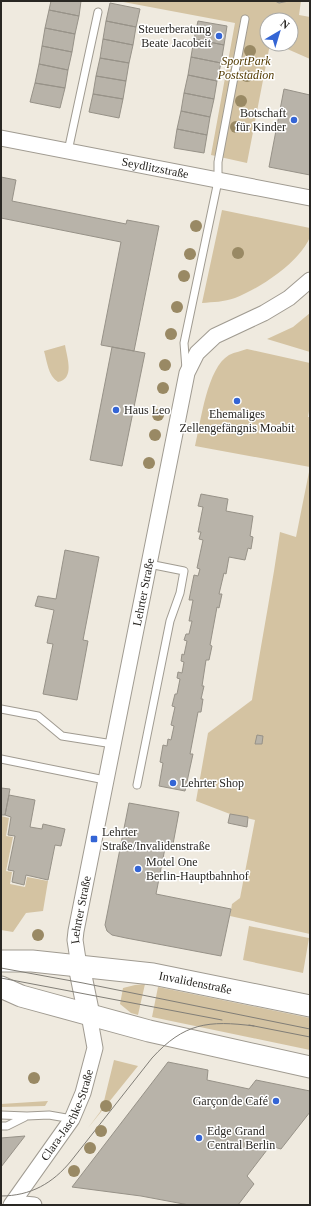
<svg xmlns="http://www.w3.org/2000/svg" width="311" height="1206" font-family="'Times New Roman',serif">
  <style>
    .green { fill: #d4c3a2 }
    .building { fill: #b8b3a9; stroke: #979288 }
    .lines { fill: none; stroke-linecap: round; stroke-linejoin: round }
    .lane-casing { stroke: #a09b91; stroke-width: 9 }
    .street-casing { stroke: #a09b91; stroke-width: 17 }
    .secondary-casing { stroke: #a09b91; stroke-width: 23 }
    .lane { stroke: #fff; stroke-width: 7 }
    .street { stroke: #fff; stroke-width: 15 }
    .secondary { stroke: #fff; stroke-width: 21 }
    .tram { stroke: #817e77; stroke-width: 1 }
    .tree { fill: #998964 }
    .poi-dot { fill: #3465d5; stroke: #fff; stroke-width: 1.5 }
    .labels { text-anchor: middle; stroke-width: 3; stroke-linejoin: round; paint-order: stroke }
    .poi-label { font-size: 12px; fill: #292723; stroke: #fff; text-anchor: start }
    .park-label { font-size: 12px; font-style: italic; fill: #523a00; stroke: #fff }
    .street-label { font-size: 12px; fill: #292723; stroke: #fff }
  </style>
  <rect width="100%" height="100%" fill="#efeadf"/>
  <path class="green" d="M118 1H301L299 15 310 17V59L276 44H291V20H267V44H270L247 163 211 155 235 23Z
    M222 210 310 228C310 231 311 235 310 237 300 262 259 289 235 298 224 302 213 302 202 303Z
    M310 313V352L267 339 293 327Z
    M65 345C67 358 75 378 58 382 48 376 47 361 44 351Z
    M247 349 310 363V405L308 417H310V934L230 916 232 904 240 898 255 820 230 814 196 801 208 733 252 700C261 644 272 588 280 532L296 537 310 467 195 446C201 421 207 368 229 355 235 352 242 351 247 349Z
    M1 816 9 818 6 836 13 837 6 871 12 872 10 884 25 887 27 877 48 881 43 911 26 913 13 932 1 930Z
    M249 926 309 938 303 973 243 960Z
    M145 984 138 1015 131 1013 120 1004 123 988 135 985Z
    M158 987 310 1018V1050L152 1017Z
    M114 1060 138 1066 88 1128 100 1112 104 1101Z
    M48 1101 45 1106 1 1107V1104Z"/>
  <path class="building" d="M51 1H81L79 16 49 10Z
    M275 1H289L279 3Z
    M110 3 140 9 136 27 106 21Z
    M49 10 79 16 75 34 45 28Z
    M106 21 136 27 133 45 103 39Z
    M198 21 227 26 224 45 194 39Z
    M45 28 75 34 72 52 42 46Z
    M103 39 133 45 129 63 100 58Z
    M194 39 224 45 221 63 191 57Z
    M42 46 72 52 68 70 39 64Z
    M191 57 221 63 217 81 188 75Z
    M100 58 129 63 126 81 96 76Z
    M39 64 68 70 65 88 35 83Z
    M188 75 217 81 214 99 184 93Z
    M96 76 126 81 123 99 93 94Z
    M35 83 65 88 60 108 30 102Z
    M284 89 310 95V175L269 167Z
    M184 93 214 99 210 117 181 111Z
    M93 94 123 99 119 118 89 112Z
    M181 111 210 117 207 135 177 129Z
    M177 129 207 135 204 153 174 148Z
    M1 177 16 180 12 201 126 224 127 220 159 226 134 351 101 345 121 242 1 218Z
    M112 347 145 353 122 466 90 460Z
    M201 494 228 499 226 511 253 516 250 536 253 537 251 549 248 548 245 560 229 557 226 574 224 573 219 594H222L219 608 217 607 210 645 212 646 209 660H206L202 686H204L201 699H203L201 712H198L190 754H193L185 791 159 786 163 763 160 762 163 745 167 746 168 739 171 740 174 726 171 725 175 707 172 706 175 694H177L180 679 177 678 178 672 182 673 184 662 181 661 182 654 184 655 187 641 184 640 186 634H189L192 621H189L193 600H189L194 575 198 576 200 569 197 568 203 540 199 539 201 532H198L203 507 198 506Z
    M65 550 99 557 83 640 88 641 77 700 43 694 53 644 47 643 54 610 35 606 38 596 56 599Z
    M257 735 263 736 262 744H255Z
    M1 788 10 789 5 815H1Z
    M9 795 35 800 30 827 42 829 43 824 65 829 61 846 55 845 48 880 26 875 24 885 12 882 14 871 8 870 15 836 8 835 11 817 5 815Z
    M129 803 179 812 173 844 166 843 156 894 231 909 221 956 126 938 112 935 107 931 105 925Z
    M230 814 248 817 247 827 228 823Z
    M168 1062 208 1070 207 1080 249 1089 256 1080 310 1091V1112L281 1149 270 1146 247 1176 254 1184 238 1205H189L141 1196 72 1187Z
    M25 1136 1 1167V1138Z"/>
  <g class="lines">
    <defs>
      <path id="lane" d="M68 151 98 12
        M186 369 184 343 218 181V162L245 19
        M1 709 38 716 62 736 113 744
        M1 759 105 780
        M137 785 170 621 180 593 184 571 149 564
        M1 1115 27 1116 49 1115 72 1119
        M1 1126H7L25 1117"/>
      <g id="street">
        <path id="s1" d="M1 138 310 198"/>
        <path id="s2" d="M79 966 75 940 76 931 187 373 197 353 215 336 264 313 289 298 310 280"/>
        <path d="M13 1203 34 1205"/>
        <path id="s3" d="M11 1205 72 1119 83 1093 95 1048 89 1015"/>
      </g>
      <g id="secondary">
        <path id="s4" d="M1 961H32L153 974 310 1006"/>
        <path d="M79 966 89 1015"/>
        <path d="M1 987 21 996 149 1031 310 1067"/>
      </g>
    </defs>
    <use href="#lane" class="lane-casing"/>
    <use href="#street" class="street-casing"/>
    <use href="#secondary" class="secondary-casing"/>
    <use href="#lane" class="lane"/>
    <use href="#street" class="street"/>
    <use href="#secondary" class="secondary"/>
    <path class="tram" d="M1 968 83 983 310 1029
      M1 978 222 1020
      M249 1025 310 1037
      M1 1196C31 1196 53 1183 71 1161L152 1058C184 1023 208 1020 254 1026"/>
  </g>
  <g class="tree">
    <circle cx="250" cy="51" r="6"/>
    <circle cx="247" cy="76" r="6"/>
    <circle cx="241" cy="101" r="6"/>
    <circle cx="236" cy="127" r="6"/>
    <circle cx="196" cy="226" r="6"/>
    <circle cx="238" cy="253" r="6"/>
    <circle cx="190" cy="254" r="6"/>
    <circle cx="184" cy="276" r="6"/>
    <circle cx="177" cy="307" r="6"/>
    <circle cx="171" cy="334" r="6"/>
    <circle cx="165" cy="365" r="6"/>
    <circle cx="163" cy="388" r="6"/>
    <circle cx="158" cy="415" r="6"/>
    <circle cx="155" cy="435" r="6"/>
    <circle cx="149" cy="463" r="6"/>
    <circle cx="38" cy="935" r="6"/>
    <circle cx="34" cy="1078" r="6"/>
    <circle cx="106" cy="1106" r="6"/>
    <circle cx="101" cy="1131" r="6"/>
    <circle cx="90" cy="1148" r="6"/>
    <circle cx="74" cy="1171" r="6"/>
  </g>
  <g class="poi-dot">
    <circle cx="219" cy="36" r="4"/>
    <circle cx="294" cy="120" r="4"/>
    <circle cx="237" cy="401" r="4"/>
    <circle cx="116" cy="410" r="4"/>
    <circle cx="173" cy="783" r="4"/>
    <rect x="90" y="835" width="8" height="8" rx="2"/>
    <circle cx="138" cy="869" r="4"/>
    <circle cx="276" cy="1101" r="4"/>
    <circle cx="199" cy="1138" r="4"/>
  </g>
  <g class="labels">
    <g class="poi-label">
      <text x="211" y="33" text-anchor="end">Steuerberatung<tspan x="211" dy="14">Beate Jacobeit</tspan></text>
      <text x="286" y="117" text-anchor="end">Botschaft<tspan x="286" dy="14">für Kinder</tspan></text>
      <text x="124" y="414">Haus Leo</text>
      <text x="237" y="418" text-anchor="middle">Ehemaliges<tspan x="237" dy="14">Zellengefängnis Moabit</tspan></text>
      <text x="181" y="787">Lehrter Shop</text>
      <text x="102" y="836">Lehrter<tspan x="102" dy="14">Straße/Invalidenstraße</tspan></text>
      <text x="146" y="866">Motel One<tspan x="146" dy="14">Berlin-Hauptbahnhof</tspan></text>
      <text x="268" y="1105" text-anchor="end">Garçon de Café</text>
      <text x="207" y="1135">Edge Grand<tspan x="207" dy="14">Central Berlin</tspan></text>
    </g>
    <g class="park-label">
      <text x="246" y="65">SportPark<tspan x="246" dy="14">Poststadion</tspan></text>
    </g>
    <g class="street-label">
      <text dy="4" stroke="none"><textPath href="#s1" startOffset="157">Seydlitzstraße</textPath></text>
      <text dy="4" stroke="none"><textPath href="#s2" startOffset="381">Lehrter Straße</textPath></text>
      <text dy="4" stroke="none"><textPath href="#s2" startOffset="57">Lehrter Straße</textPath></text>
      <text dy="4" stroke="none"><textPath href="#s4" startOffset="196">Invalidenstraße</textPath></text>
      <text dy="4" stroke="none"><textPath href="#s3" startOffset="107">Clara-Jaschke-Straße</textPath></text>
    </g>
  </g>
  <rect width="311" height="1206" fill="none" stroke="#292723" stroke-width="4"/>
  <g transform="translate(279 32) rotate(38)"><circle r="19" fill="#ffffff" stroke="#a9a9a7"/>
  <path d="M0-3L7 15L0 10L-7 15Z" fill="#3465d5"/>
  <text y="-6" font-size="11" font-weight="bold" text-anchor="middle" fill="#292723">N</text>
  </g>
</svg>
